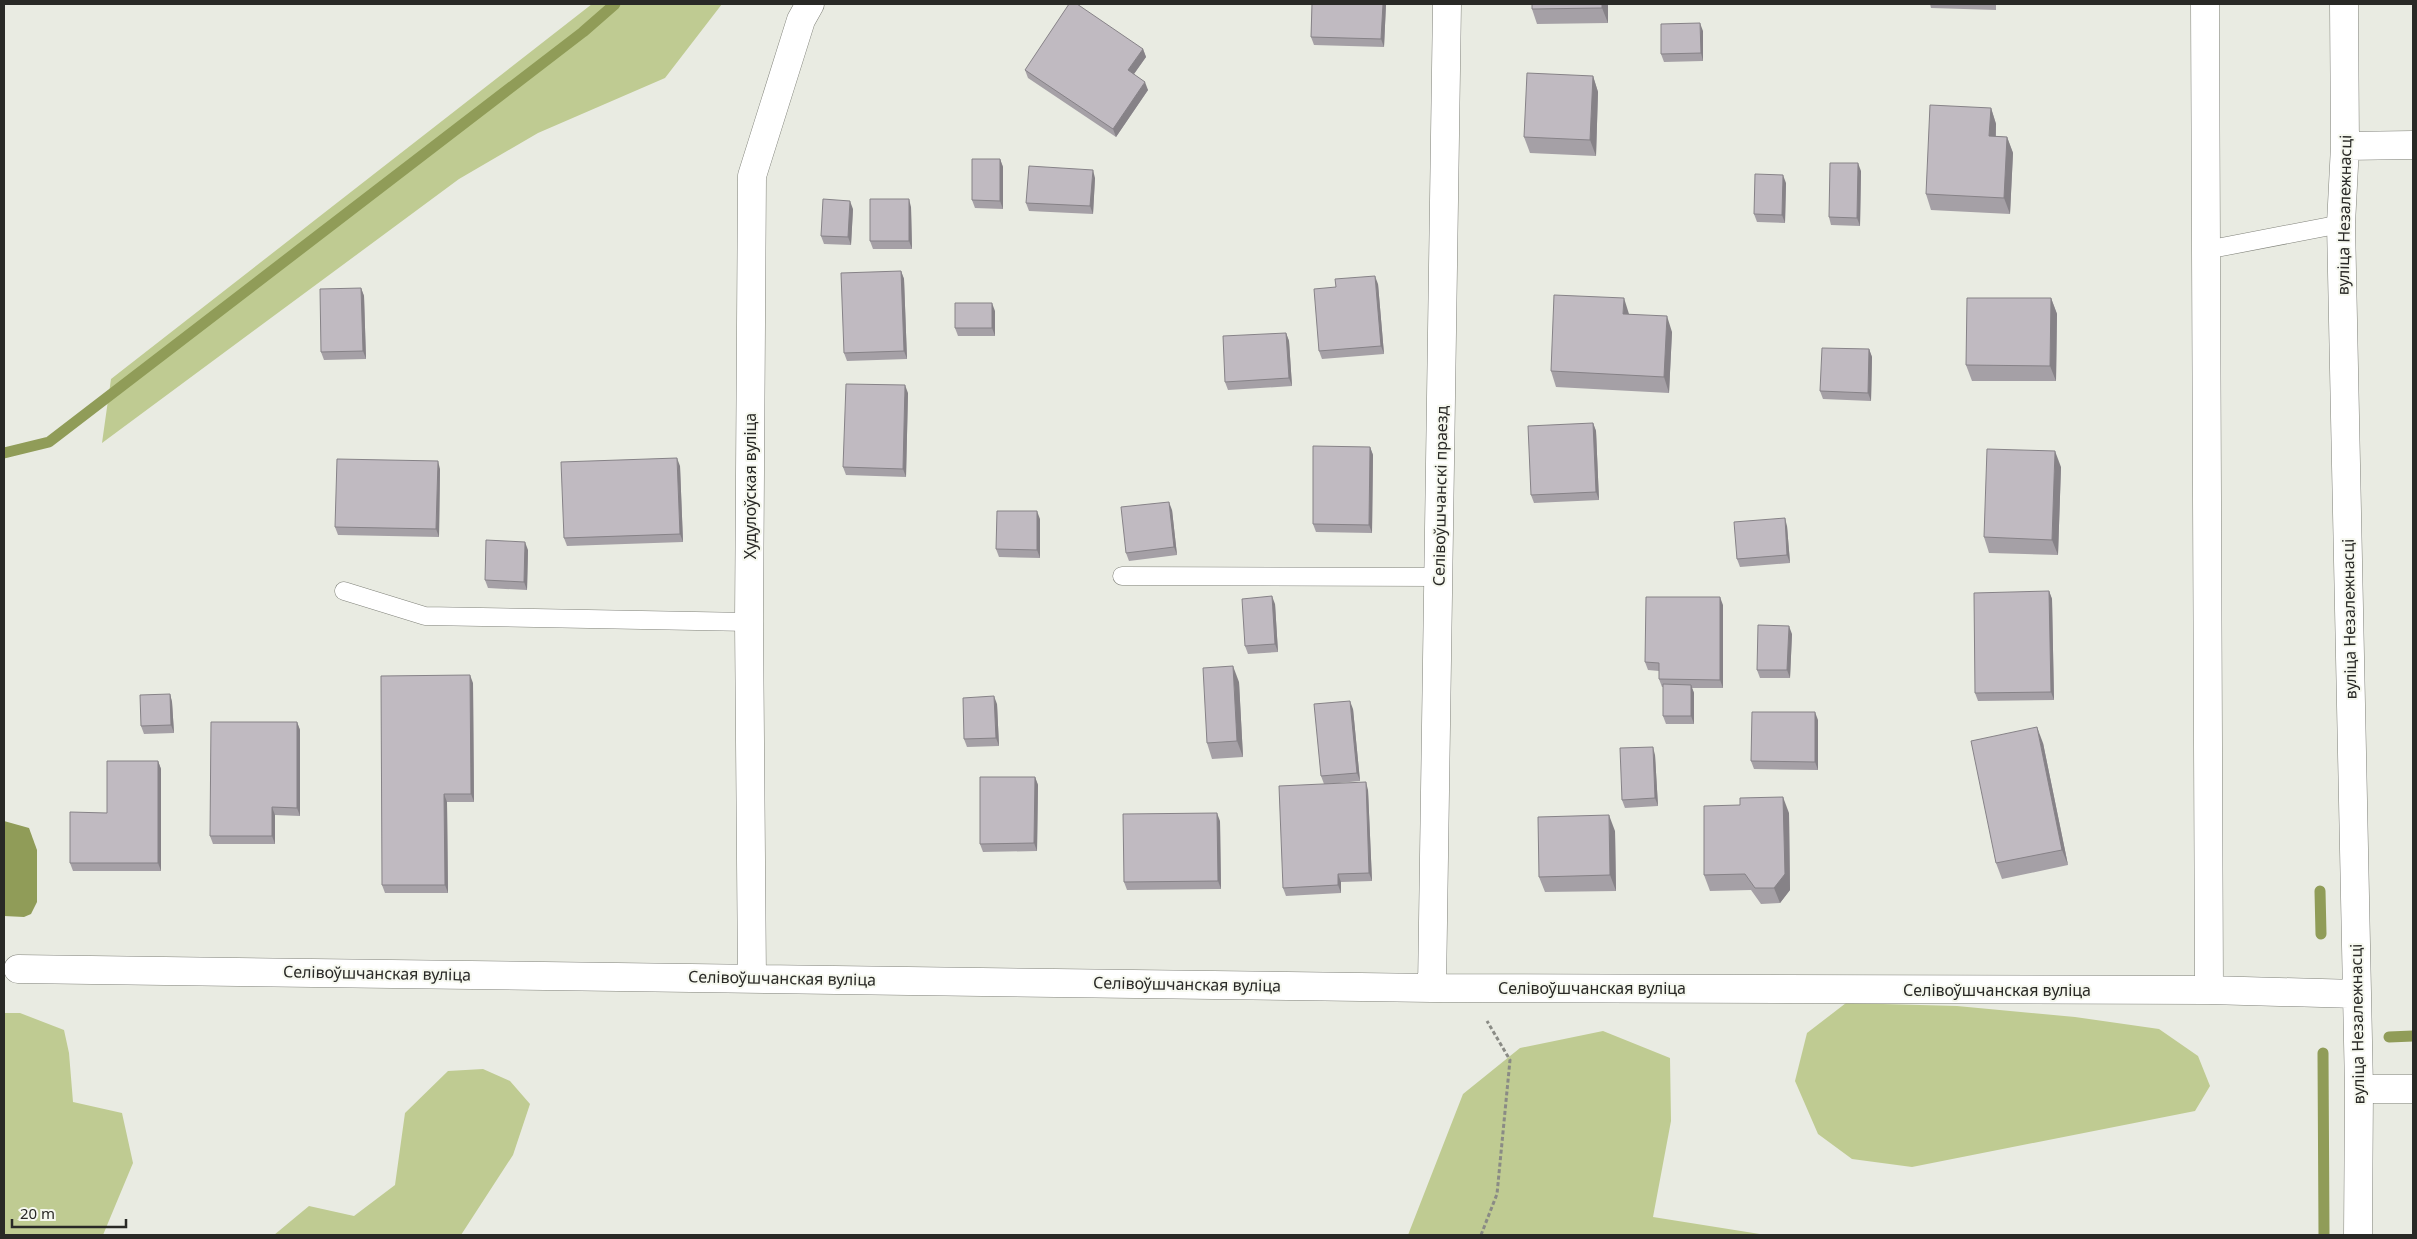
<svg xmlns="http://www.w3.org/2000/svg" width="2417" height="1239" font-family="'Noto Sans',sans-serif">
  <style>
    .green { fill: #bfcb92 }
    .water { fill: #909c58 }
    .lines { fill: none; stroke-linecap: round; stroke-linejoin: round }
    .stream { stroke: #909c58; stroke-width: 11 }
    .service-casing { stroke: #80827a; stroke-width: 19 }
    .minor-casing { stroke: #80827a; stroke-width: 29 }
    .path { stroke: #8a8b85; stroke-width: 3; stroke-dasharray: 4 2.5; stroke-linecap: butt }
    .service { stroke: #fff; stroke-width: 18 }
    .minor { stroke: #fff; stroke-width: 28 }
    .wall { fill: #a5a0a6 }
    .shaded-wall { fill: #868287 }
    .building { fill: #c0bac1; stroke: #868287 }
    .labels { text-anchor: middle; stroke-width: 4; stroke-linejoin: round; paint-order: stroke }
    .street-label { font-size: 16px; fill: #292926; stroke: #f6f8ef }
  </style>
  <rect width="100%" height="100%" fill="#e9ebe2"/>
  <path class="green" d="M592 4H722L665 78 538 133 459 179 102 443 111 379Z
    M1846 1003 1957 1006 2075 1017 2159 1029 2198 1056 2210 1086 2195 1111 1912 1167 1852 1159 1818 1134 1795 1081 1807 1033Z
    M4 1013H20L64 1030 69 1053 73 1102 122 1113 133 1163 103 1235H4Z
    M1603 1031 1670 1058 1671 1121 1653 1217 1766 1235H1408L1463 1094 1520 1048Z
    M483 1069 510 1081 530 1104 513 1155 461 1235H274L309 1206 354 1216 395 1185 405 1113 448 1071Z"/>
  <path class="water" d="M4 821 29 828 37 850V902L31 914 24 917 4 916Z"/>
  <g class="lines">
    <path class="stream" d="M4 453 49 442 583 32 615 4
      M2320 891 2321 934
      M2389 1037 2413 1036
      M2323 1053 2324 1235"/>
    <defs>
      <path id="service" d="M2206 250 2341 224
        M1122 576 1438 577
        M344 591 425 616 749 622"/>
      <path id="minor" d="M2205 4 2209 990
        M2344 4 2345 146 2341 224 2359 1089 2358 1235
        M2345 146 2413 145
        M18 969 1432 988 2209 990 2357 994
        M752 978 749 622 752 176 801 20 810 4
        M1432 988 1447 4
        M2359 1089H2413"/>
    </defs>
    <use href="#service" class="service-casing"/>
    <use href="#minor" class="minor-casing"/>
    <path class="path" d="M1481 1235 1497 1194 1510 1060 1487 1021"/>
    <use href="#service" class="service"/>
    <use href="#minor" class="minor"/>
  </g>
  <path class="wall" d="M1312 4H1386L1384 47 1314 45 1311 37Z
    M1608 4V23L1537 24 1532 9Z
    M1930 4H1996V10L1931 8Z
    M1703 31V61L1664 62 1661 54Z
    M1143 49 1146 57 1134 74 1148 90 1116 137 1028 78 1025 70Z
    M1593 76 1598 92 1596 156 1530 153 1524 137Z
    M1991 108 1996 124V136L2007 137 2013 153 2010 214 1931 210 1926 194Z
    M1000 159 1003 167V209L975 208 972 200Z
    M1861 171 1860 226 1831 225 1829 217Z
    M1095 178 1093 214 1029 211 1026 203Z
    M1786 183 1785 223 1757 222 1754 214Z
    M911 207 912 249H873L870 241Z
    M853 209 851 245 824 244 821 236Z
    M901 271 904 279 907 359 847 361 844 353Z
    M1378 284 1384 354 1322 359 1319 351Z
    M361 288 364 296 366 359 324 360 321 352Z
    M2051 298 2057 314 2056 381H1972L1966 365Z
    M995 311V336H958L955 328Z
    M1629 314 1672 332 1669 393 1556 387 1551 371Z
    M1286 333 1289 341 1292 386 1228 390 1225 382Z
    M1869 349 1872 357 1871 401 1823 399 1820 391Z
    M908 393 906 477 846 475 843 467Z
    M1593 423 1596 431 1599 500 1534 503 1531 495Z
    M1370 447 1373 455 1372 533 1316 532 1313 524Z
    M680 466 683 542 567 546 564 538Z
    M2061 467 2058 555 1989 553 1984 537Z
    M440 469 439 537 338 535 335 527Z
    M1172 510 1177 555 1129 561 1126 553Z
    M1040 519V558L999 557 996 549Z
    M1787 526 1790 563 1740 567 1737 559Z
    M528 550 527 590 488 588 485 580Z
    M2049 591 2052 599 2054 700 1978 701 1975 693Z
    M1275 604 1278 652 1248 654 1245 646Z
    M1723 605V688H1692L1694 693V724H1666L1663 716V687H1662L1659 679V671L1648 670 1645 662Z
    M1792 634 1790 678H1760L1757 670Z
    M1239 682 1243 757 1212 759 1207 743Z
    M473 683 474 802H447L448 893H385L382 885Z
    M170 694 172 702 174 733 144 734 141 726Z
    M997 704 999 746 967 747 964 739Z
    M1353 709 1360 781 1329 784 1368 790 1372 881 1341 882V893L1286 896 1283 888 1324 784 1321 776Z
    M1818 720V770L1754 769 1751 761Z
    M297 722 300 730V816L275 815V844H213L210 836Z
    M2043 743 2068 865 2002 879 1996 863Z
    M1655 755 1658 806 1625 808 1622 800Z
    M158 761 161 769V871H73L70 863 107 813Z
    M1035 777 1038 785 1037 851 983 852 980 844Z
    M1789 813 1790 890 1780 903 1761 904 1751 890 1710 891 1704 875Z
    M1220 821 1221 889 1127 890 1124 882Z
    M1615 831 1616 891 1545 892 1539 877Z"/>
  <path class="shaded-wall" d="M1383 4H1386L1384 47 1381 39Z
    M1602 4H1608V23L1602 8Z
    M1700 23 1703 31V61L1701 53Z
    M1143 49 1146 57 1131 78 1128 70Z
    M1593 76 1598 92 1596 156 1590 140Z
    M1145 82 1148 90 1116 137 1113 129Z
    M1991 108 1996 124 1995 152 1989 136Z
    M2007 137 2013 153 2010 214 2004 198Z
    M1000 159 1003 167V209L1000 201Z
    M1858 163 1861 171 1860 226 1857 218Z
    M1093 170 1095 178 1093 214 1090 206Z
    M1783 175 1786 183 1785 223 1782 215Z
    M909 199 911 207 912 249 909 241Z
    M850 201 853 209 851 245 848 237Z
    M901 271 904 279 907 359 904 351Z
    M1375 276 1378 284 1384 354 1381 346Z
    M361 288 364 296 366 359 363 351Z
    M1624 298 1629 314H1623Z
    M2051 298 2057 314 2056 381 2050 366Z
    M992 303 995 311V336L992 328Z
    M1667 316 1672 332 1669 393 1664 377Z
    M1286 333 1289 341 1292 386 1289 378Z
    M1869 349 1872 357 1871 401 1868 393Z
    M905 385 908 393 906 477 903 469Z
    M1593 423 1596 431 1599 500 1596 492Z
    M1370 447 1373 455 1372 533 1369 525Z
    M2055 451 2061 467 2058 555 2052 540Z
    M677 458 680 466 683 542 680 534Z
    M438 461 440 469 439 537 436 529Z
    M1169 502 1172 510 1177 555 1174 547Z
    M1037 511 1040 519V558L1037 550Z
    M1785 518 1787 526 1790 563 1787 555Z
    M525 542 528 550 527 590 524 582Z
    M2049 591 2052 599 2054 700 2051 692Z
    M1272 596 1275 604 1278 652 1275 644Z
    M1720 597 1723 605V688L1720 680Z
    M1789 626 1792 634 1790 678 1787 670Z
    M1233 666 1239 682 1243 757 1237 741Z
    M470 675 473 683 474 802 471 794Z
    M1691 685 1694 693V724L1691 716Z
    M170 694 172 702 174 733 171 725Z
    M994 696 997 704 999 746 996 738Z
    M1350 701 1353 709 1360 781 1357 773Z
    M1815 712 1818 720V770L1815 762Z
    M297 722 300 730V816L297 808Z
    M2037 727 2043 743 2068 865 2062 850Z
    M1653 747 1655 755 1658 806 1655 798Z
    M158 761 161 769V871L158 863Z
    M1035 777 1038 785 1037 851 1034 843Z
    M1366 782 1368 790 1372 881 1369 873Z
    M444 794 447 802 448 893 445 885Z
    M1783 797 1789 813 1790 890 1780 903 1774 888Z
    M272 807 275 815V844L272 836Z
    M1217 813 1220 821 1221 889 1218 881Z
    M1609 815 1615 831 1616 891 1610 875Z
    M1338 874 1341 882V893L1338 885Z"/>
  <path class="building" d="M1069 4H1077L1143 49 1128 70 1145 82 1113 129 1025 70Z
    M1312 4H1383L1381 39 1311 37Z
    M1532 4H1602V8L1532 9Z
    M1700 23 1701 53 1661 54V24Z
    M1527 73 1593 76 1590 140 1524 137Z
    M1930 105 1991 108 1989 136 2007 137 2004 198 1926 194Z
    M972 159H1000V201L972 200Z
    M1830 163H1858L1857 218 1829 217Z
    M1029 166 1093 170 1090 206 1026 203Z
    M1755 174 1783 175 1782 215 1754 214Z
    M823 199 850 201 848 237 821 236Z
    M870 199H909V241H870Z
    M901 271 904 351 844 353 841 273Z
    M1375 276 1381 346 1319 351 1314 289 1336 287 1335 279Z
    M361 288 363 351 321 352 320 289Z
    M1554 295 1624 298 1623 314 1667 316 1664 377 1551 371Z
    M1967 298H2051L2050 366 1966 365Z
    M955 303H992V328H955Z
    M1286 333 1289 378 1225 382 1223 336Z
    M1822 348 1869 349 1868 393 1820 391Z
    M846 384 905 385 903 469 843 467Z
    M1593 423 1596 492 1531 495 1528 426Z
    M1313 446 1370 447 1369 525 1313 524Z
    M1987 449 2055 451 2052 540 1984 537Z
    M677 458 680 534 564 538 561 462Z
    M337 459 438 461 436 529 335 527Z
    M1169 502 1174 547 1126 553 1121 507Z
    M997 511H1037V550L996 549Z
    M1785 518 1787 555 1737 559 1734 522Z
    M486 540 525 542 524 582 485 580Z
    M2049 591 2051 692 1975 693 1974 593Z
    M1272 596 1275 644 1245 646 1242 599Z
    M1646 597H1720V680L1659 679V663L1645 662Z
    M1758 625 1789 626 1787 670H1757Z
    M1233 666 1237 741 1207 743 1203 668Z
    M470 675 471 794H444L445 885H382L381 676Z
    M1663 684 1691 685V716H1663Z
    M170 694 171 725 141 726 140 695Z
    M994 696 996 738 964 739 963 698Z
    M1350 701 1357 773 1321 776 1314 704Z
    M1752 712H1815V762L1751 761Z
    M211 722H297V808L272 807V836H210Z
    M2037 727 2062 850 1996 863 1971 741Z
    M1653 747 1655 798 1622 800 1620 748Z
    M107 761H158V863H70V812L107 813Z
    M980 777H1035L1034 843 980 844Z
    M1366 782 1369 873 1338 874V885L1283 888 1279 786Z
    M1783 797 1785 874 1774 888H1755L1745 874 1704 875V806L1740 805V798Z
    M1217 813 1218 881 1124 882 1123 814Z
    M1609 815 1610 875 1539 877 1538 817Z"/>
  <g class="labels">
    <g class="street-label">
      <text transform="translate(2344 215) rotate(-89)" y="6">вуліца Незалежнасці</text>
      <text transform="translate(750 486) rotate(-90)" y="6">Худулоўская вуліца</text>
      <text transform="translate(1440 496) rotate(-89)" y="6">Селівоўшчанскі праезд</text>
      <text transform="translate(2349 619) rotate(-91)" y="6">вуліца Незалежнасці</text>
      <text transform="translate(377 973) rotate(1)" y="6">Селівоўшчанская вуліца</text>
      <text transform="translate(782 978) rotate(1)" y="6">Селівоўшчанская вуліца</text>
      <text transform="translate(1187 984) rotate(1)" y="6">Селівоўшчанская вуліца</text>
      <text x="1592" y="994">Селівоўшчанская вуліца</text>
      <text x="1997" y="996">Селівоўшчанская вуліца</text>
      <text transform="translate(2357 1024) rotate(-91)" y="6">вуліца Незалежнасці</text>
    </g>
  </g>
  <rect width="2417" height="1239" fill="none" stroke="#292926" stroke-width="10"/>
  <path d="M12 1219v8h114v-8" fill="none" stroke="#292926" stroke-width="2.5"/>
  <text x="20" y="1219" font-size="15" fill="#292926" stroke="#f6f8ef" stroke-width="4" paint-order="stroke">20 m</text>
</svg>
